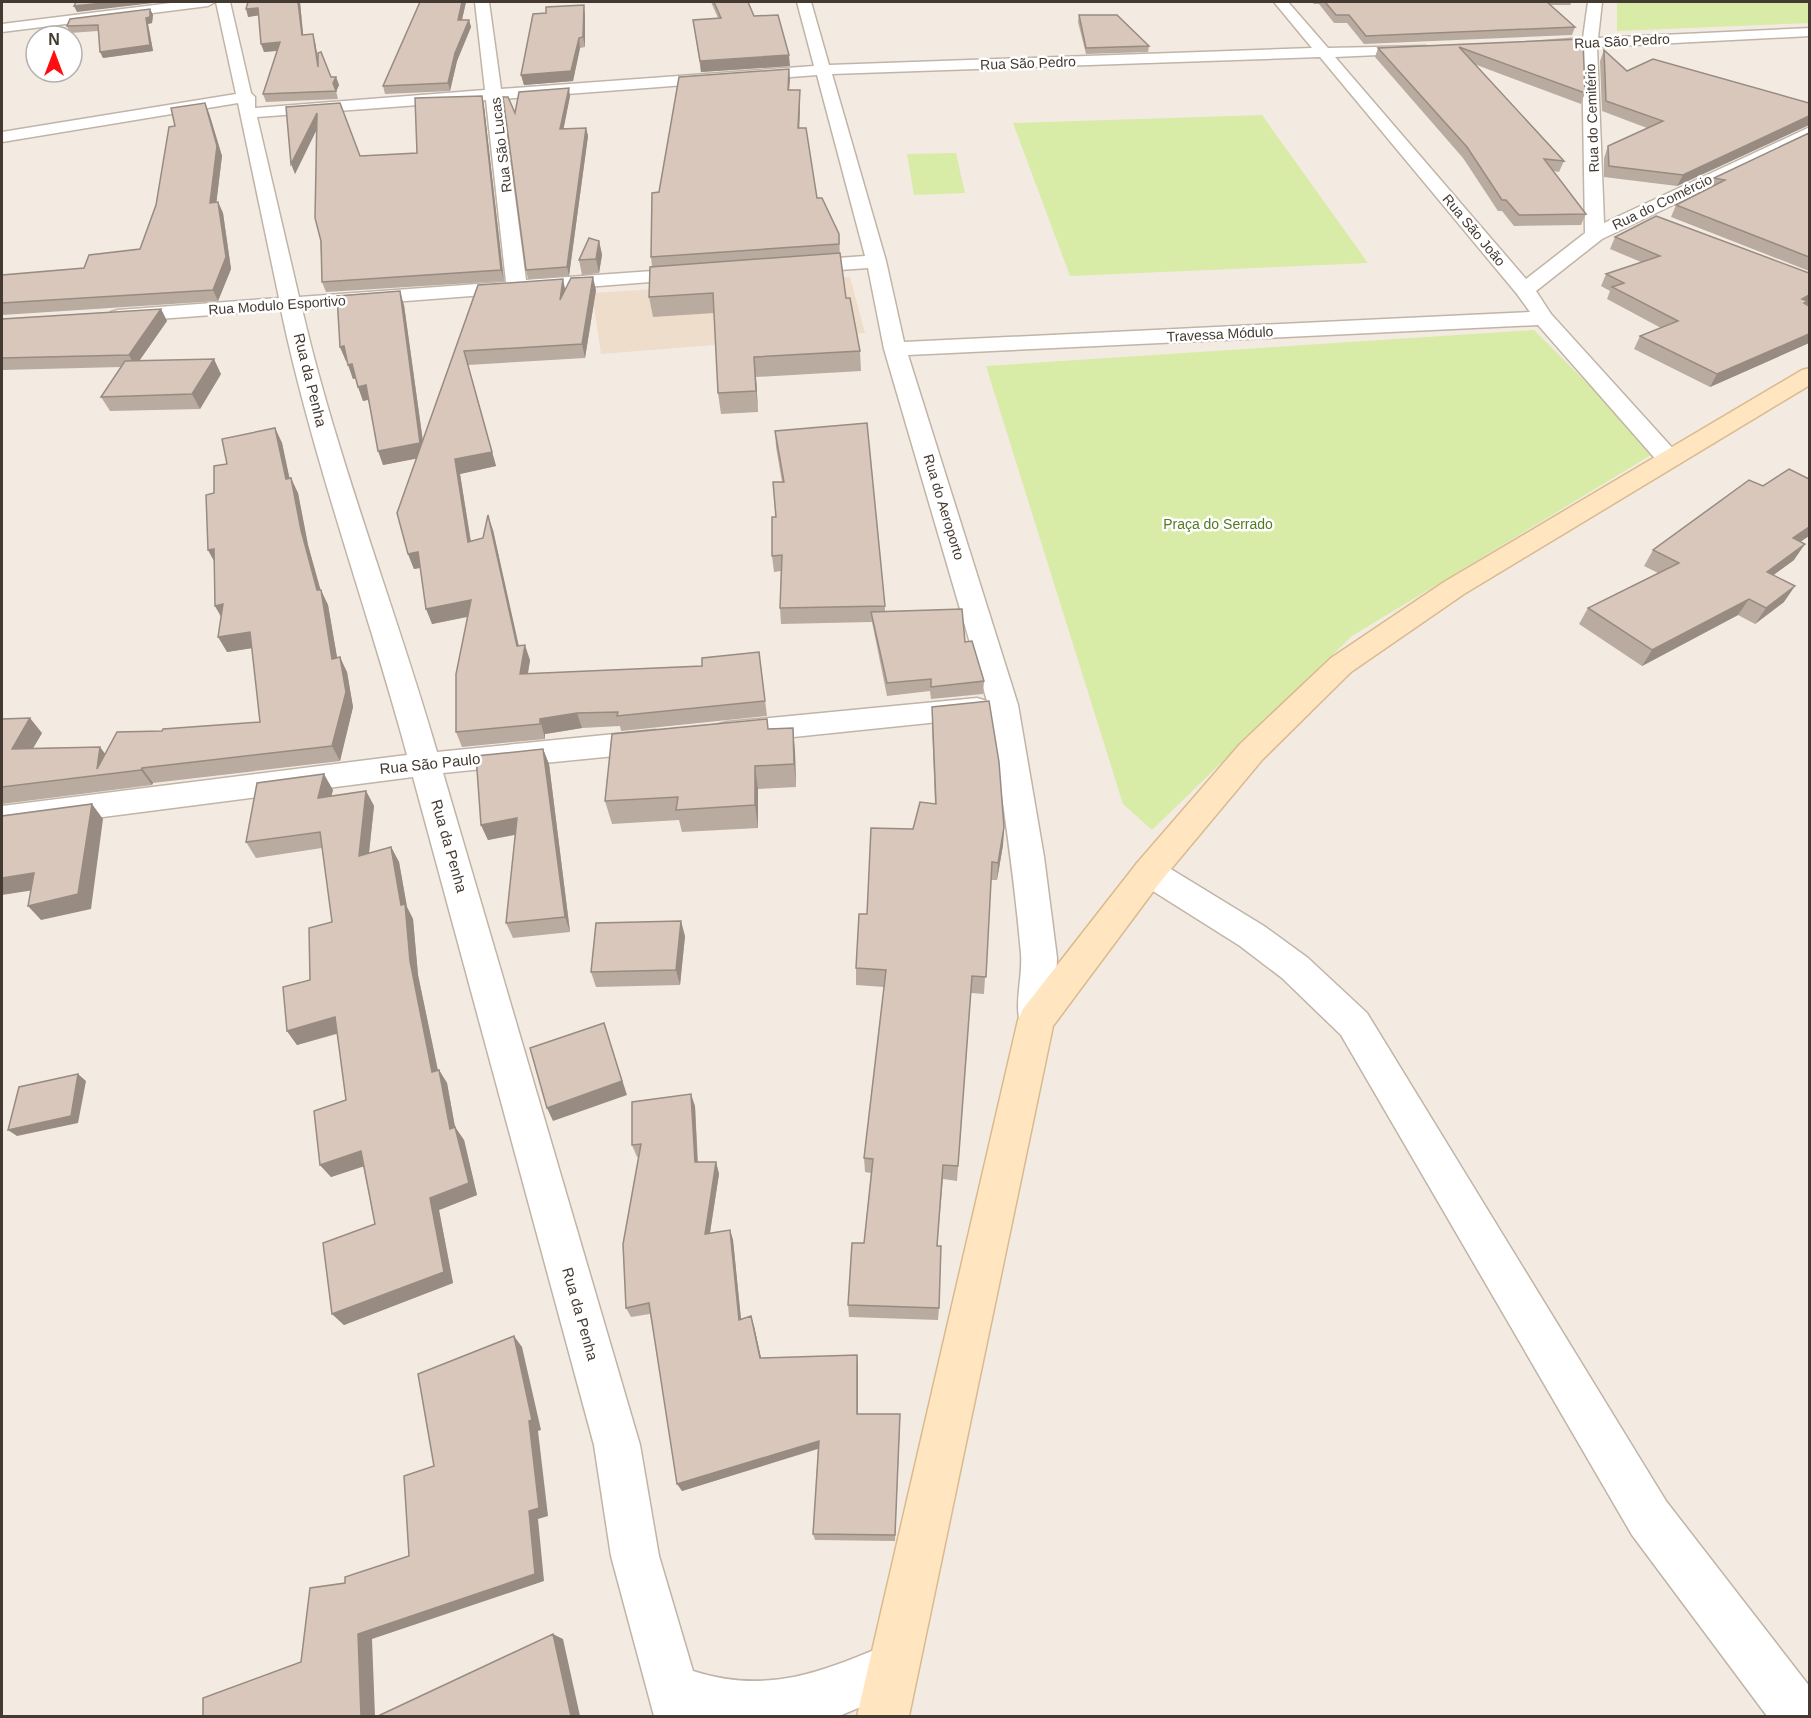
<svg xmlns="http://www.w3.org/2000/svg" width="1811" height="1718" font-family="Arial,sans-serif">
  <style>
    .education { fill: #edddca }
    .green { fill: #d8eba7 }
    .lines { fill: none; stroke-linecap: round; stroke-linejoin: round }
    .street-casing { stroke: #c1b4a7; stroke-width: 3 }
    .secondary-casing { stroke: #d9ba8f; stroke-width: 3 }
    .street { fill: #fff; fill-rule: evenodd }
    .secondary { fill: #ffe5c0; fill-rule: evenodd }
    .wall { fill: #baaba0 }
    .shaded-wall { fill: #978b82 }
    .building { fill: #d8c7ba; stroke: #978b82; stroke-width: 1.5 }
    .labels { text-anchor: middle; stroke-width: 5; stroke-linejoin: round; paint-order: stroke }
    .far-street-label { font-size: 14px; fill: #443a32; stroke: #fff }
    .far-park-label { font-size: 14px; fill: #527a22; stroke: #fff }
    .street-label { font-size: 15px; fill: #443a32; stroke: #fff }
  </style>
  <rect width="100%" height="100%" fill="#f3ebe2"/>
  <path class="education" d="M850 277 865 333 601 354 592 293Z"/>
  <path class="green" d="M1617 2H1809V23L1617 31Z
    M1262 115 1368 263 1070 276 1013 123Z
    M956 153 965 193 914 195 907 154Z
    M1534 330 1656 452 1352 636 1152 830 1123 804 986 366Z"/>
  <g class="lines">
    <defs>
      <path id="street" d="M179 2H215L208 6 2 32V24Z
        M216 2H230L251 93 255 97V108L485 90 475 2H489L501 89 814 66 797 2H811L829 65 1312 48 1274 2H1288L1328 48 1426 46 1428 49 1426 52 1421 53 1335 57 1526 279 1585 233 1582 47 1539 49 1532 45 1534 42 1583 38 1588 2H1602L1598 38 1810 28V36L1597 47 1604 223 1810 127V139L1602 239 1536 291 1551 314 1677 453 1680 458 1677 463 1668 465 1659 463 1538 325 908 355 1018 705 1044 857 1057 958 1054 1020 1049 1031 1036 1036 1023 1031C1012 1008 1023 980 1021 954 1014 873 1002 793 989 712L977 718 727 744 716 741 712 733 716 725 727 722 977 698 987 701 884 349 868 268 797 273 790 271 787 267 790 263 797 261 865 256 817 75 502 99 526 280 695 268 702 270 705 274 702 278 302 309C337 459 394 604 437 752L655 730 666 733 670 741 666 749 655 752 443 773 640 1445 659 1556 693 1671C768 1695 822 1672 891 1643L909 1651 917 1669 909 1687 839 1716H654L611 1556 594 1445 413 777 2 830V806L407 755C367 607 313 461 281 310L118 322 111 320 108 316 111 312 118 310 279 298 238 103 2 142V132L236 94ZM1320 57 1517 294 1530 312 904 342 886 261 832 74ZM486 100 506 282 299 297 257 117Z
        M1149 859 1161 863 1264 926 1308 958 1367 1013 1666 1501 1810 1687V1716H1767L1632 1535 1341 1035 1282 978 1240 946 1137 881 1132 872 1137 863Z"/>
      <path id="secondary" d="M1810 368V385L1464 594 1351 672 1262 760 1161 881 1053 1026 909 1716H857L1018 1020 1023 1009 1137 863 1240 744 1331 658 1444 582 1802 370Z"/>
    </defs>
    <use href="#street" class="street-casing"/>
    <use href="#secondary" class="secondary-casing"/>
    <use href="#street" class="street"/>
    <use href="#secondary" class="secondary"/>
  </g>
  <path class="wall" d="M248 2H300L303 35 315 42 318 60 331 77H336L339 85 336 91 338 99 266 102 263 94 278 51 264 52 259 15 248 17Z
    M420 2H466L462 20H469L471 27 457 61 450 91 385 94 383 86Z
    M711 2H748L754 16 790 66 701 72 693 20 718 18Z
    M1312 2H1572L1570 5H1550L1575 27 1572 35 1364 44 1347 23H1334L1319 4H1314Z
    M150 9 153 15 152 23 148 24 153 51 103 58 98 31 70 33 67 26Z
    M585 15V47L580 48 573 81 524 85 521 75Z
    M1079 15 1149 46 1148 52 1086 54 1078 22Z
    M1583 39 1585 93 1581 104 1474 64 1564 161 1559 172 1553 171 1586 214 1581 225 1514 226 1502 211H1498L1463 158 1375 57 1378 48Z
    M1604 50 1627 71 1809 103V125L1677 186 1604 177V158L1608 146 1647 128 1602 111 1600 61Z
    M790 79 789 90H800V101L799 128 817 198 839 234 840 256 846 298 860 351 861 371 756 377 758 412 721 414 718 393 714 313 653 317 649 297 652 267 651 257 659 192Z
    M482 96 484 106 504 281 326 292 322 282 316 130 295 174 286 107 360 156 417 153Z
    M570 96 563 129 586 128 588 136 569 276 528 279 526 270 515 113Z
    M209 113 222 156 216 203 218 202 223 213 231 269 218 301 2 315V317V275L84 268 140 249 156 205 175 126Z
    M1809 133V271L1671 217 1676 205 1710 188 1714 178Z
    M1615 237 1809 273V303L1806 305 1809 306V343L1710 387 1634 349 1640 336 1661 328 1607 299 1610 291 1601 286 1606 274 1641 262 1610 249Z
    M599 241 602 255 599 273 582 275 579 260Z
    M478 285 596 290 585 358 468 365 496 466 460 474 471 541 483 538 493 530 518 645 530 660 528 674 702 666 759 652 767 716 621 731 620 726 582 728 545 734V739L462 747 456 732 467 617 432 624 421 568 414 569 408 554 417 458 383 465 368 400 363 401 356 378 353 379 347 360 346 361 340 347 404 305 423 441Z
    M161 309 167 321 139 361 221 374 200 409 110 411 101 397 121 367 2 370V319Z
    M275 428 282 443 289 478 298 493 308 545 320 590 328 605 337 658 347 672 353 707 340 761 153 783 152 785 2 804V807V719L42 733 33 748 100 747 105 754 162 731 260 722 252 648 227 652 221 617 215 606 214 561 208 550 214 493 227 464Z
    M775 431 885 606V611L965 642 984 681 983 694 931 699 930 691 887 696 872 622 781 624 780 608 781 571 774 572 772 556 776 517 782 482 776 447Z
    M1809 479V536L1800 542 1794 560 1773 575 1784 602 1755 624 1738 615 1642 666 1579 624 1588 608 1658 573 1644 566 1653 550 1763 486Z
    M932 707 1004 827 1003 845 997 880H991L984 994 971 993 957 1181 943 1179 937 1246 939 1308 938 1320 849 1317 848 1305 864 1243 871 1173 865 1172 864 1158 884 987 856 985V968L867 914 935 804 932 725Z
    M768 729 795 751 796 787 758 789V828L682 832 679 820 612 824 605 801Z
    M543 749 549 764 570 932 513 938 506 923 515 835 488 840 481 825Z
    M333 790 331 796 366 791 374 806 369 853 391 847 399 862 407 907 413 919 418 975 438 1070H439L447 1083 455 1127 464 1140 477 1195 439 1210 453 1283 344 1325 332 1314 375 1224 363 1166 331 1177 320 1165 346 1100 337 1034 297 1045 287 1031 310 980 332 922 322 848 256 858 246 842Z
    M685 936 680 985 596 987 591 972Z
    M695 1106 698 1162H716L719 1174 710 1233 730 1230 733 1240 741 1319 754 1326 761 1358 858 1364V1414L900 1423 895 1541 815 1540 813 1534 818 1449 682 1491 650 1314 631 1317 626 1308 639 1157H637L632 1145Z"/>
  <path class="shaded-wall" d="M113 2H153V3L77 12 74 6Z
    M298 2H300L304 43 302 35Z
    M462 2H466L460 28 458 20Z
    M584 5 585 15V47L583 37Z
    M258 8 261 15 248 17 246 9Z
    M150 9 153 15 152 23 148 24 153 51 103 58 100 52 146 18Z
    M469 20 471 27 457 61 450 91 448 83 455 53Z
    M313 34 315 42 321 75 318 67Z
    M579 38 580 48 573 81 524 85 521 75Z
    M280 42 283 50 264 52 261 44Z
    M789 55 790 66 701 72 700 61Z
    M789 69 790 79 788 101V90Z
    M336 77 339 85 336 92 333 83Z
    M569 88 570 96 562 137 560 129Z
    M800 90V101L799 139 798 128Z
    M482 96 484 106 504 281 501 270Z
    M205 103 209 113 222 156 215 214 210 203Z
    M317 113 320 123 295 174 291 164Z
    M1809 116V125L1677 186 1683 175Z
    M586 128 588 136 569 276 567 267Z
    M218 202 223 213 231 269 218 301 213 290Z
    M599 241 602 255 599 273 596 259Z
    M593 277 596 290 585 358 582 344Z
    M563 279 566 293 560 300Z
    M400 291 404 305 425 457 383 465 378 451Z
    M1809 295V303L1806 305 1801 314 1802 299Z
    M161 309 167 321 135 367 129 355Z
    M1809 334V343L1710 387 1717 374Z
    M344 346 349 360 346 361 340 347Z
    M464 351 496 466 460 474 473 557 468 542 455 459Z
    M754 357 756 377 758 412 756 391Z
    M214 359 221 374 200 409 192 394Z
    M352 364 357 378 353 379 348 365Z
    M366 385 371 399 363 401 358 387Z
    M275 428 282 443 293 494 286 479Z
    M291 478 298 493 308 545 322 595 321 590 328 605 340 674 332 659 317 590 301 530Z
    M488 515 493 530 522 660 517 646Z
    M1809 527V536L1782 554 1793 538Z
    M1805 544 1794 560 1756 588 1767 572Z
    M214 549 217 566 208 550Z
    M418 552 424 567 414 569 408 554Z
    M1795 586 1784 602 1755 624 1766 608Z
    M1749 599 1738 615 1642 666 1652 650Z
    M471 600 476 615 432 624 426 609Z
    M223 604 224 621 215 606Z
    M250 632 259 647 227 652 218 637Z
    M525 645 530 660 525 689 520 674Z
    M340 657 347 672 353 707 340 761 332 746Z
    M577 713 582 728 545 734V739L540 719Z
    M30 718 42 733 24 764 12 749Z
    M793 728 795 751 796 787 794 764Z
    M100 747 111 762 97 769Z
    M543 749 549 764 570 932 565 917Z
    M755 766 758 789V828L755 805Z
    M142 768 153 783 152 785 141 770Z
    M324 774 333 790 327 813 318 798Z
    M366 791 374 806 367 871 359 856Z
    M92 804 103 819 91 909 41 920 28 906Z
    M517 818 523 833 488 840 481 825Z
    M1004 827 1003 845 997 880 998 863Z
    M391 847 399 862 407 907 413 919 418 975 441 1086 432 1072 410 961Z
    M34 873 47 888 2 895V878Z
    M681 921 685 936 680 985 676 970Z
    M335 1017 345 1031 297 1045 287 1031Z
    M604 1023 627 1095 553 1121 547 1108Z
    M439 1070 447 1083 455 1127 464 1140 477 1195 439 1210 453 1283 344 1325 332 1314 430 1198 450 1129Z
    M78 1074 86 1081 78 1123 17 1136 8 1130Z
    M691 1094 695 1106 698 1174 695 1162Z
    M361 1151 371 1164 331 1177 320 1165Z
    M716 1162 719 1174 708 1245 705 1234Z
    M730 1230 733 1240 742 1329 739 1320Z
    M751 1316 754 1326 763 1367 760 1358Z
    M514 1336 522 1347 541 1430 538 1431 548 1516 538 1519 544 1581 372 1639 375 1716H361L358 1634 529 1511Z
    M857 1355 858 1364V1422L857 1414Z
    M819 1441 820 1448 682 1491 677 1484Z
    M553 1634 563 1639 580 1716H571Z"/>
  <path class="building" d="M76 2H113L74 6Z
    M248 2H298L302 35 313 34 318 67V53L321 52 331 77H336L333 83 336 91 263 94 280 42 261 44 258 8 246 9Z
    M420 2H462L458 20H469L455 53 448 83 383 86Z
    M714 2H748L754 16 778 15 789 55 700 61 693 20 721 18Z
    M1325 2H1547L1575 27 1366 36 1349 15H1336Z
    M584 5 583 37 579 38 571 71 521 75 533 14 546 13V7Z
    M150 9V17L146 18 150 45 100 52 98 25 67 26 70 19Z
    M1079 15H1117L1149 46 1086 48Z
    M1583 39 1585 93 1459 47 1564 161 1544 159 1586 214 1519 215 1506 200H1502L1467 147 1378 48Z
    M1604 50 1627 71 1653 59 1809 103V116L1683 175 1609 166 1608 146 1663 121 1606 101Z
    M789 69 788 90H800L798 128H806L817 198H822L839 234V244L651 257 652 193 659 192 679 77Z
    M569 88 560 129 586 128 567 267 526 270 503 97H508L515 113 519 92Z
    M482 96 501 270 322 282 321 241 315 218 317 113 291 164 286 107 340 103 360 156 417 153 415 98Z
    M205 103 217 146 210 203 218 202 226 257 213 290 2 303V275L84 268 89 255 140 249 156 205 169 127 175 126 171 108Z
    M1809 133V257L1676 205 1725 180 1714 178Z
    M1656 216 1809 273V295L1802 299 1808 301 1804 303 1809 306V334L1717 374 1640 336 1678 321 1612 287 1624 283 1606 274 1660 256 1615 237Z
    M589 238 599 241 596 259 579 260Z
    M840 253 846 298H850L860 351 754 357 756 391 718 393 713 293 649 297 650 267Z
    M593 277 582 344 464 351 492 452 455 459 468 542 483 538 488 515 517 646 525 645 520 674 702 666V658L759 652 765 701 617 716 618 712 577 713 540 719V724L456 732V674L471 600 426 609 418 552 408 554 397 513 478 285 563 279 560 300 571 278Z
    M400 291 420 443 378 451 366 385 358 387 352 364 348 365 344 346 340 347 337 296Z
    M161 309 129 355 2 358V319Z
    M214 359 192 394 101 397 125 361Z
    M867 423 885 606 780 608 782 555 772 556V517H776L773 482H784L775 431Z
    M275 428 286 479 291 478 301 530 317 590H321L332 659 340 657 346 692 332 746 142 768 141 770 2 787V719L30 718 12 749 100 747 97 769 117 732 162 731 163 729 260 722 250 632 218 637 223 604 215 606 214 549 208 550 206 495 214 493V466L227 464 222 439Z
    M1789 469 1809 479V527L1793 538 1805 544 1767 572 1795 586 1766 608 1749 599 1652 650 1588 608 1679 563 1653 550 1749 480 1763 486Z
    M962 609 965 642 972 641 984 681 931 687V679L887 683 871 612Z
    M989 701 999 762 1004 827 998 863 992 862 986 977 972 976 958 1166 943 1165 937 1246H941L939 1308 848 1305 852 1243H864L873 1159 864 1158 886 970 856 968 859 914H867L871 828 913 829 920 802 936 804 932 707Z
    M767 719 768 729 793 728 794 764 755 766V805L676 810 678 797 605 801 612 734Z
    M543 749 565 917 506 923 517 818 481 825 476 756Z
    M324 774 318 798 366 791 359 856 391 847 401 905 405 904 410 961 432 1072 439 1070 450 1129 455 1127 469 1183 430 1198 444 1272 332 1314 323 1243 375 1224 361 1151 320 1165 314 1111 346 1100 335 1017 287 1031 283 987 310 980 309 928 332 922 320 832 246 842 257 783Z
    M92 804 78 894 28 906 34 873 2 878V816Z
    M681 921 676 970 591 972 596 923Z
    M604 1023 622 1081 547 1108 530 1048Z
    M78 1074 71 1116 8 1130 19 1087Z
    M691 1094 695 1162H716L705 1234 730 1230 739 1320 751 1316 760 1358 857 1355V1414H900L895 1535 813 1534 819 1441 677 1484 649 1303 626 1308 623 1244 641 1144 632 1145V1102Z
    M514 1336 532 1420 529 1421 539 1508 529 1511 535 1574 358 1634 361 1716H203V1698L301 1662 310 1588 345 1583V1577L409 1556 404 1476 434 1466 418 1374Z
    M553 1634 571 1716H378Z"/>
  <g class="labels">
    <g class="far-street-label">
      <text transform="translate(1622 41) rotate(-3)" y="5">Rua São Pedro</text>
      <text transform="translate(1028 63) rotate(-2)" y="5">Rua São Pedro</text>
      <text transform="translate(1592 118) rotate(-92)" y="5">Rua do Cemitério</text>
      <text transform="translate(501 145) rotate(-97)" y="5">Rua São Lucas</text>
      <text transform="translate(1662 202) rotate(-26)" y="5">Rua do Comércio</text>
      <text transform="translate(1474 230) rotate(50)" y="5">Rua São João</text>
      <text transform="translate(277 305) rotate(-4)" y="5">Rua Modulo Esportivo</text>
      <text transform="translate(1220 334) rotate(-3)" y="5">Travessa Módulo</text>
      <text transform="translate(944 507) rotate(73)" y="5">Rua do Aeroporto</text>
    </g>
    <g class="far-park-label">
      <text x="1218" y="529">Praça do Serrado</text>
    </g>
    <g class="street-label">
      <text transform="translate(310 380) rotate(76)" y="5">Rua da Penha</text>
      <text transform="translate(430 764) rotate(-6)" y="5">Rua São Paulo</text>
      <text transform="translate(449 846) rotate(74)" y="5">Rua da Penha</text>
      <text transform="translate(580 1314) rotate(74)" y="5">Rua da Penha</text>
    </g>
  </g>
  <rect width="1811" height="1718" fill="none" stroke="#443a32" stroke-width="6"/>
  <g transform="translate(54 54)"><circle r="28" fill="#ffffff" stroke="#b4b0ad" stroke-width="1.5"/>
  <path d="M0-4.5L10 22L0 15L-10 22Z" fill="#ff0d11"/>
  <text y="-9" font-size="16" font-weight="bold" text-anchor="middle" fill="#443a32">N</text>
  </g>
</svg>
